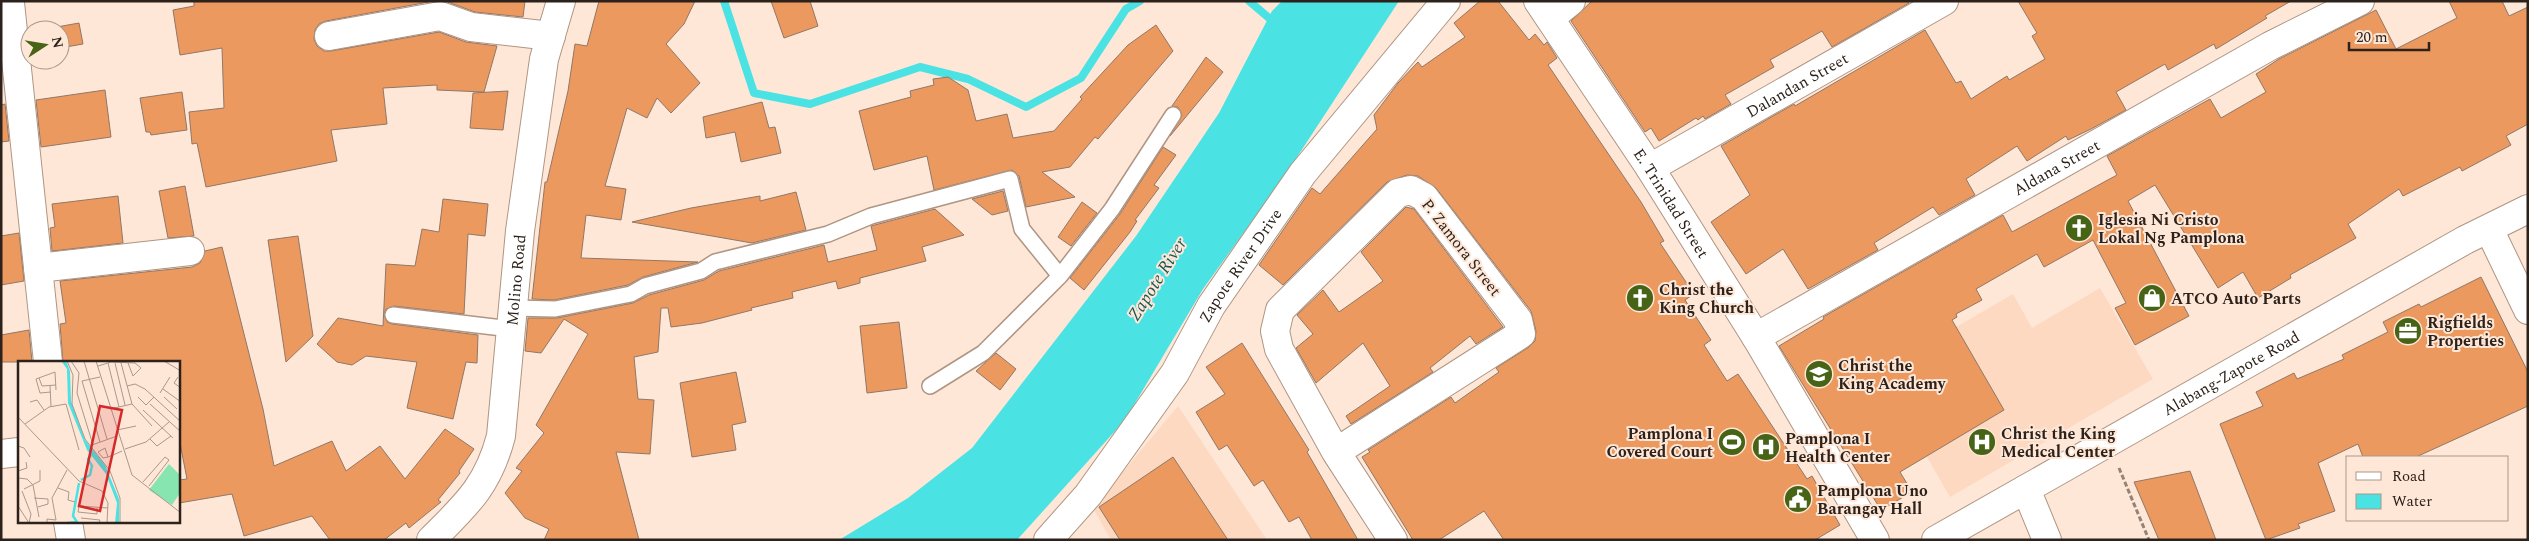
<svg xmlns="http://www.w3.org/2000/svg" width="2529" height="541" font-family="Spectral,serif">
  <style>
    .built { fill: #fcd9c0 }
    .water { fill: #4be2e3 }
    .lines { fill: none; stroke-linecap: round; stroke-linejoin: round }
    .stream { stroke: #4be2e3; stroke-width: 8 }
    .building { fill: #ec995f; stroke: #917766 }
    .lane-casing { stroke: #af9582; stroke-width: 18 }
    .street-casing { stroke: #af9582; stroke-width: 30 }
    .secondary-casing { stroke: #af9582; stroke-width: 30 }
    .highway-casing { stroke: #af9582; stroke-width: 30 }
    .path { stroke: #948377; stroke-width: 3; stroke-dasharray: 5 2.5; stroke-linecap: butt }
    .lane { stroke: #fff; stroke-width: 15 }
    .street { stroke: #fff; stroke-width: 28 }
    .secondary { stroke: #fff; stroke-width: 28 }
    .highway { stroke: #fff; stroke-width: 28 }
    .labels { text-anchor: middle; stroke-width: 4; stroke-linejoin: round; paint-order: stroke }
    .street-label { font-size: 16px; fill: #2d221b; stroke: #fee7d7 }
    .poi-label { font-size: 16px; font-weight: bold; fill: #2d221b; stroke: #fee7d7; text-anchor: start }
    .water-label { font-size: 18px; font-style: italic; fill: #1a5858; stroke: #fee7d7 }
    .inset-river { fill: none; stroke: #4be2e3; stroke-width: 2.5 }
    .inset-road { fill: none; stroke: #aa988c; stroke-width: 1 }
    .view { fill: #d62828; fill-opacity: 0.15; stroke: #d62828; stroke-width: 2.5 }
    .inset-edge { fill: none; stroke: #2d221b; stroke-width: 2.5 }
  </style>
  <rect width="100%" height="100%" fill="#fee7d7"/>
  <path class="built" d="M2100 288 2153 379 1950 497 1887 387 1886 368 2013 294 2032 328Z
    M1178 406 1267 540H1111L1093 508Z"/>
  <path class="water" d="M1282 1H1399L1284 177 1203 289 1125 420 1017 540H839L908 498 972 448 1136 236 1219 113 1272 11Z"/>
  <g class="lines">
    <path class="stream" d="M724 1 754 93 810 104 920 67 968 79 1026 107 1081 78 1126 9 1140 1
      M1249 1 1276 24"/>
  </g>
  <path class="building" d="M194 1H434L326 21 319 24 315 30 314 39 317 46 324 51H331L439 32 466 42 497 46 484 92 437 90V85L383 88 387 124 331 130 337 161 206 187 197 143 192 144 189 112 224 108 222 48 180 55 173 10 194 6Z
    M445 1H525L523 17 475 12Z
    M599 1H695L684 24 666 44 700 83 671 113 657 98 647 118 627 108 605 186 626 189 621 220 586 215 581 258 698 262 643 277 628 285 554 300 532 299 545 182H547L568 91 575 44 587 46Z
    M771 1H810L818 26 784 38Z
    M1480 1H1498L1529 40 1535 34 1544 45 1547 42 1557 58 1548 65 1641 202 1664 241 1660 243 1694 294 1685 300 1711 340 1704 345 1727 381 1738 374 1807 479 1812 476 1840 525 1815 540H1504L1484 511 1439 540H1413L1362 457 1370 452 1368 450 1451 397 1455 403 1499 372 1496 368 1529 347 1535 341 1536 331 1531 311 1436 188 1418 176 1407 175 1387 182 1283 285 1259 265 1312 188 1320 194 1377 129 1374 115 1398 83 1418 62 1422 67 1465 37 1454 23Z
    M1592 1H1908L1909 3 1832 47 1822 31 1770 60 1774 67 1725 95 1731 104 1705 119 1703 116 1698 120 1696 118 1659 141 1651 128 1645 132 1571 21Z
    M2018 1H2291L2265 16 2267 18 2216 49 2214 44 2168 70 2165 64 2116 92 2126 110 2091 129 2068 140 2066 136 2027 161 2017 146 1966 179 1975 195 1939 215 1933 207 1874 243 1878 250 1808 289 1783 249 1746 274 1711 222 1750 195 1721 146 1794 104 1795 106 1925 30 1956 83 1961 81 1971 99 2007 76 2009 80 2045 59 2032 36 2037 33Z
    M2449 1H2502L2509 16 2528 7V124L2506 136 2511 145 2462 171 2460 167 2403 196 2399 189 2348 224 2356 238 2290 275 2291 278 2258 298 2243 272 2218 288 2155 185 2128 201 2189 316 2135 345 2115 308 2126 303 2093 240 2044 267 2037 254 1976 289 1982 300 1956 314 1957 317 1952 320 2004 410 1900 472 1912 492 1881 510 1779 346 1824 319 1823 317 2003 215 2012 232 2117 175 2107 156 2210 99 2221 118 2266 92 2256 74 2279 59 2376 10 2396 49 2457 18Z
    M79 23 83 44 60 48V30H40Z
    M1156 25 1173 51 1098 139 1095 137 1070 167 1042 172 1075 197 1026 207 1019 176 1012 170 934 190 927 156 874 170 859 111 911 97 910 91 934 85 933 79 948 77 968 90 976 121 1007 114 1013 138 1054 131 1082 99 1080 97 1128 45Z
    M1206 57 1223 72 1170 136 1182 115 1178 107 1172 106Z
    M105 90 111 137 41 147 36 100Z
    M508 91 503 130 470 128 473 93Z
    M182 92 187 130 151 135 150 132H146L140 98Z
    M762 102 769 128 775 127 781 153 741 162 735 132 706 138 703 117Z
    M5 104 9 141 1 142V105Z
    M1163 147 1176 155 1154 185 1159 188 1135 220 1137 221 1130 232 1084 290 1070 278 1120 214Z
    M185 186 194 236 168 238 159 191Z
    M1003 191 1008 211 992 215 972 199Z
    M796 192 806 230 752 243 632 222 691 208 760 196V201Z
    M118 196 123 243 52 251 50 228 55 227 52 204Z
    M443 199 488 204 485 236 468 234 464 314 394 306 386 309 384 314 387 322 392 324 478 335 477 363 466 362 453 419 407 408 417 362 366 356 352 365 337 362 317 344 338 318 383 326 386 264 415 266 422 229 439 232Z
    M1082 202 1097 213 1071 246 1058 237Z
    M1406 207 1414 209 1503 327 1476 344 1470 336 1430 368 1433 372 1351 424 1346 416 1390 386 1363 343 1316 383 1296 348 1313 334 1297 315 1323 290 1339 312 1383 281 1361 252Z
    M935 209 964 235 922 247 926 261 860 278V283L838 289 836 281 792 292 793 298 751 308 752 310 702 323 671 327 668 308H661L658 352 634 357 638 399 654 400 650 454 616 452 639 540H544L549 529 525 518 505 493 522 471 516 468 544 433 536 425 588 334 564 319 541 353 525 351 528 318H557L633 303 649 295 704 280 719 271 824 245 828 262 877 250 871 226Z
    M19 233 24 281 1 285V236Z
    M298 236 313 336 286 362 268 240Z
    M222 247 263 409 274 466 332 441 346 471 380 446 405 479 445 429 474 449 459 471 460 473 438 500 441 502 409 528 406 523 384 540H330L312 516 244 536 232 494 179 503V480L187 479 179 438V362H63L60 324 66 323 60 281 192 267 200 263 205 251Z
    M2481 277 2528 372V406L2416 457H2363L2358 444 2318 463 2335 511 2298 524 2300 528 2266 540 2220 424 2263 406 2256 392 2294 373 2297 379 2344 359 2342 355 2388 332 2383 322 2419 304 2421 307Z
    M899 322 907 388 867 393 860 326Z
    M29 330 32 362H1V335Z
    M1242 343 1309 450 1307 452 1358 540H1312L1299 517 1289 522 1263 480 1254 486 1227 445 1219 450 1196 412 1225 394 1206 367Z
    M996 353 1016 369 1000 390 976 371Z
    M736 372 746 422 732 425 736 450 692 457 680 383Z
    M1173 457 1228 540H1120L1099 507Z
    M2190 471 2216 540H2159L2134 482Z"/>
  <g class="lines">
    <defs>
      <path id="lane" d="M513 308 555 309 631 294 645 286 701 271 715 262 828 234 871 216 1010 179 1022 229 1060 276 1112 209 1173 115
        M393 315 511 329
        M930 386 983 353 1060 276"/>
      <g id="street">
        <path d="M1 4 10 3 48 362"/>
        <path d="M1550 18 1571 1"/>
        <path d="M329 36 440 16 471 27 551 36"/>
        <path id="s1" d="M1650 168 1944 1"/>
        <path d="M2489 229 2528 310"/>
        <path d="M38 268 190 251"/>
        <path id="s2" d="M1756 337 2270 46 2360 1"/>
        <path d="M1336 452 1521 334 1518 320 1424 197 1411 190 1398 193 1280 310 1275 331 1279 349 1336 452 1393 540"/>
        <path d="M1 454 19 452"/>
        <path d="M2026 489 2047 540"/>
        <path d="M68 522 71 540"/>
      </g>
      <g id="secondary">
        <path id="s3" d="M1538 1 1650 168 1756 337 1875 540"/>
        <path id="s4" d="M431 540C466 505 488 486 501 436L520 231 544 59 561 1"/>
        <path id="s5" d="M1048 540 1088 495 1175 373 1211 306 1303 173 1446 1"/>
      </g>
      <g id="highway">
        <path id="s6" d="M1936 540 2465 240 2528 209"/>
      </g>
    </defs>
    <use href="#lane" class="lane-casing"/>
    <use href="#street" class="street-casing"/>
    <use href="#secondary" class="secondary-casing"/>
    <use href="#highway" class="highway-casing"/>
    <path class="path" d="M2119 468 2149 540"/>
    <use href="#lane" class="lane"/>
    <use href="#street" class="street"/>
    <use href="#secondary" class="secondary"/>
    <use href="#highway" class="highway"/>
  </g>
  <defs>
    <symbol id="church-disc" viewBox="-11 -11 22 22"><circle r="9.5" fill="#466316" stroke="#fee7d7"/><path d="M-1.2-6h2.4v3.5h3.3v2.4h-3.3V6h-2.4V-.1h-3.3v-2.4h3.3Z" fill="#fff"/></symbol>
    <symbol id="shop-disc" viewBox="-11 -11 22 22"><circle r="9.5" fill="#466316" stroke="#fee7d7"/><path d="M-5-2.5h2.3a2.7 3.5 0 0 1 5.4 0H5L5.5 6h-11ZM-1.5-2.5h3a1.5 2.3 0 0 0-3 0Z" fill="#fff"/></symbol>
    <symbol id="office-disc" viewBox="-11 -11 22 22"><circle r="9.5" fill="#466316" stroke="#fee7d7"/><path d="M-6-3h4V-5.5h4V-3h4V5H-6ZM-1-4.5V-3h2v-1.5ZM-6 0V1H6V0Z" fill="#fff"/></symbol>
    <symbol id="school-disc" viewBox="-11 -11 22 22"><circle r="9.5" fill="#466316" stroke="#fee7d7"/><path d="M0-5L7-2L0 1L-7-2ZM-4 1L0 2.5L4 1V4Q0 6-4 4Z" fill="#fff"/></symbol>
    <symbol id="stadium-disc" viewBox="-11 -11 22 22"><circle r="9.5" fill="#466316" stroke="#fee7d7"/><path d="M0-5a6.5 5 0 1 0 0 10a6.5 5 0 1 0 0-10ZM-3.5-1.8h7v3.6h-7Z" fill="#fff"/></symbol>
    <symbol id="hospital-disc" viewBox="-11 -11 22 22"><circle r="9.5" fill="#466316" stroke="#fee7d7"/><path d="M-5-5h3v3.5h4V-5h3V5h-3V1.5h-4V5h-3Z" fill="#fff"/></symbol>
    <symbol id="civic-disc" viewBox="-11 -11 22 22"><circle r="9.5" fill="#466316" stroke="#fee7d7"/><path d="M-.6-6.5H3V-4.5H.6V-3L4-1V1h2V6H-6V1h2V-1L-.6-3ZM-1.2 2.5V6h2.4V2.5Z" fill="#fff"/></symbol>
  </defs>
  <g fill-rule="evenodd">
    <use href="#church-disc" x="2063" y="212" width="32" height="32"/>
    <use href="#church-disc" x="1624" y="282" width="32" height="32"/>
    <use href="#shop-disc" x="2136" y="282" width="32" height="32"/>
    <use href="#office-disc" x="2392" y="315" width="32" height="32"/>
    <use href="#school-disc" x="1803" y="358" width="32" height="32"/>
    <use href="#stadium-disc" x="1716" y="426" width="32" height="32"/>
    <use href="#hospital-disc" x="1966" y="426" width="32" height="32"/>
    <use href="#hospital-disc" x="1750" y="431" width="32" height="32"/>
    <use href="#civic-disc" x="1782" y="483" width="32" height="32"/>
  </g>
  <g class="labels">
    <g class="street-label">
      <text dy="6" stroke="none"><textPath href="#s1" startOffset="169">Dalandan Street</textPath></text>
      <text dy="6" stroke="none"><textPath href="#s2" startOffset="345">Aldana Street</textPath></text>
      <text dy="6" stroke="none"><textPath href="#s3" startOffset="242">E. Trinidad Street</textPath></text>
      <text transform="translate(1462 247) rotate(52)" y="6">P. Zamora Street</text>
      <text dy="6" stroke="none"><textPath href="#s5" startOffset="336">Zapote River Drive</textPath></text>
      <text dy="6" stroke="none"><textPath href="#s4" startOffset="284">Molino Road</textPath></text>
      <text dy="6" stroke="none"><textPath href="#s6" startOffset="339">Alabang-Zapote Road</textPath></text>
    </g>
    <g class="poi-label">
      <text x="2098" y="225">Iglesia Ni Cristo<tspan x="2098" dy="18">Lokal Ng Pamplona</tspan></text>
      <text x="1659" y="295">Christ the<tspan x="1659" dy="18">King Church</tspan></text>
      <text x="2171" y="304">ATCO Auto Parts</text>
      <text x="2427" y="328">Rigfields<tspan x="2427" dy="18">Properties</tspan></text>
      <text x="1838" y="371">Christ the<tspan x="1838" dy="18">King Academy</tspan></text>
      <text x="1713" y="439" text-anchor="end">Pamplona I<tspan x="1713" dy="18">Covered Court</tspan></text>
      <text x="2001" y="439">Christ the King<tspan x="2001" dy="18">Medical Center</tspan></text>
      <text x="1785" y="444">Pamplona I<tspan x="1785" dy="18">Health Center</tspan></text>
      <text x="1817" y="496">Pamplona Uno<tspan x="1817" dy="18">Barangay Hall</tspan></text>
    </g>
    <g class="water-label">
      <text transform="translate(1157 279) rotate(-58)" y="6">Zapote River</text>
    </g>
  </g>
  <g transform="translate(18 361)">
    <rect width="162" height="162" fill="#fee7d7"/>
    <path d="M151 103 162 114V132L154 144 131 129Z" fill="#87e6b0"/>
    <path d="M48 0 52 10 53 40 67 79 87 104 101 138V162H97L99 142 88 113 69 89 50 42 49 8 44 1Z" fill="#4be2e3"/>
    <path class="inset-river" d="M63 119 72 114 74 105 70 98 73 94M49 162 59 161 55 155 61 122"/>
    <path class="inset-road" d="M49 0 55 14 54 43 67 78 92 110 102 137V162M53 0 61 12 59 32 75 84M66 0 89 78M78 0 114 114 163 152M146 0 163 10M90 2 101 46M97 2 107 44M103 2 114 43 134 65M80 5 93 1 117 2 123 7 115 15 110 2M160 16 156 22 163 27M21 17 24 25 38 24M64 20 82 81M64 20 82 16M32 25 33 45M109 25 117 23 127 28 163 61M145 28 163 41M33 31 22 32 18 18 37 11 38 29M142 32 152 16M120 36 128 44 136 36M146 36 159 48M12 41 19 39 26 49M132 43 163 71M92 48 114 43M125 49 155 77M0 56 61 120 84 130 90 142 89 162M7 63 31 46 48 43 61 89M99 69 118 65M132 78 139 85 153 75M74 84 99 75M0 85 6 87 12 96M107 88 128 81 151 61M90 96 87 87 80 91 85 97 90 96 95 94 104 90M0 110 9 107 8 101M0 117 9 118 15 124 21 156M125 121 147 96 151 99 131 125M40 127 51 131 50 139 57 141M6 128 22 120V109M4 130 13 153 11 162M16 137 30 138V143L20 146M0 145 11 162M79 147V153L60 151 61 145 90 147M63 157 82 159 81 162M29 162V158L38 159 34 137 49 109"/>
    <path class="view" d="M82 45 104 49 82 150 61 145Z"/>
    <rect width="162" height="162" class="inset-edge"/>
  </g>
  <rect width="2529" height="541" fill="none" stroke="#2d221b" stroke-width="5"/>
  <rect x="2346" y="456" width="162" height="65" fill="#fee7d7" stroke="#aa988c"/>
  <rect x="2356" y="472" width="25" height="8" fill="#ffffff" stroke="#aa988c"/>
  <text x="2392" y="481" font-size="15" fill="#2d221b">Road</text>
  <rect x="2356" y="494" width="25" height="15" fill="#4be2e3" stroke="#aa988c"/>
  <text x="2392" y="506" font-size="15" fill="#2d221b">Water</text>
  <g transform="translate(45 45) rotate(78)"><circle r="24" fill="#fee7d7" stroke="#aa988c"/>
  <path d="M0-4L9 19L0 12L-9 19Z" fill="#466316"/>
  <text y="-8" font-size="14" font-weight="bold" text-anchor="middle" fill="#2d221b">N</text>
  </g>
  <path d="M2349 42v8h80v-8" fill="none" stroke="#2d221b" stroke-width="2.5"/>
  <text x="2356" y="42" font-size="15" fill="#2d221b" stroke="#fee7d7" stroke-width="4" paint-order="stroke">20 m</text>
</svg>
